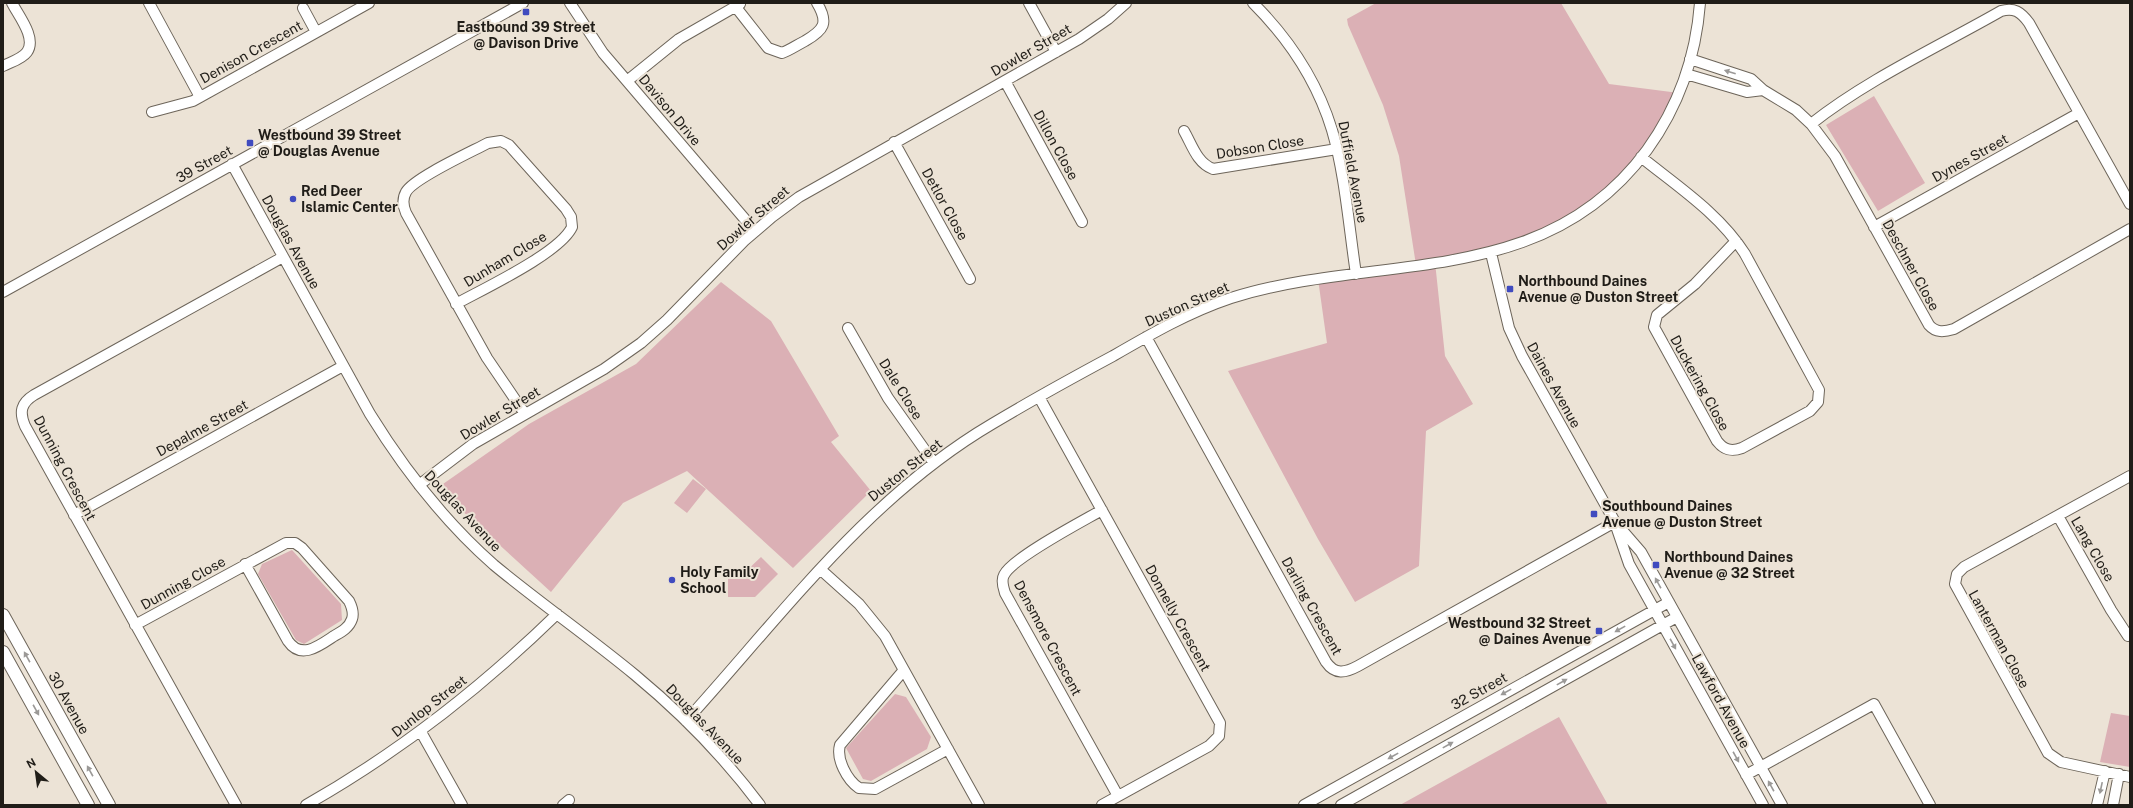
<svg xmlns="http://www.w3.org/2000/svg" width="2133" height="808" font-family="'Public Sans',sans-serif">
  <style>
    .green { fill: #dbb0b5 }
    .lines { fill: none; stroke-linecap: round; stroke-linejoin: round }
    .minor-casing { stroke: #6d655a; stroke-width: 12 }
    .major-casing { stroke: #6d655a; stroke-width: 14 }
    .minor { stroke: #fff; stroke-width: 10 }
    .major { stroke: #fff; stroke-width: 12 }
    .oneway { fill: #9b9997 }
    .poi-dot { fill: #404bbf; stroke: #ece3d6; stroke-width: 1.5 }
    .labels { text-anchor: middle; stroke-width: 4; stroke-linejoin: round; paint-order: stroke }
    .poi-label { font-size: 14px; font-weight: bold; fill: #201d18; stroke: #ece3d6; text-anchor: start }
    .street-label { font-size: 14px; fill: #201d18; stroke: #ece3d6 }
  </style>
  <rect width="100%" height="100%" fill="#ece3d6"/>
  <path class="green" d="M1376 3H1561L1609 84 1679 93 1628 172 1545 234 1435 262 1445 356 1473 404 1426 431 1419 566 1355 602 1318 539 1228 371 1327 343 1318 279 1416 265 1399 156 1383 105 1348 25 1347 19Z
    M1874 96 1925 183 1878 211 1826 125Z
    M721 282 771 321 839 436 831 442 871 491 793 568 687 471 623 503 551 592 459 508 443 484 529 424 636 364Z
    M693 479 706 489 687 513 674 503Z
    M292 550 341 604 342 620 304 644 296 640 258 574 262 564Z
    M761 557 778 574 755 597H728V576L742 575Z
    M895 694 906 697 931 737 927 749 871 781 863 779 846 748Z
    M2111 713 2130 716V767L2100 762Z
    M1559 717 1608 805H1400Z"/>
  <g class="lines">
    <defs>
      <path id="minor" d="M149 3 200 97
        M570 3 603 53 755 231
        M1029 3 1056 52
        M1253 3C1289 39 1317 81 1332 130 1345 174 1349 228 1356 274
        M735 6 768 48 782 53C790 50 797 45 805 41 824 30 829 23 817 3
        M303 8 316 32
        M1690 59 1751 79 1763 90 1796 110 1811 124 1835 156 1929 325C1936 333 1944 332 1954 329L2130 229
        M3 66C11 62 22 59 27 52 37 38 18 15 12 3
        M1686 74 1747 92 1763 90
        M627 81 679 39 740 4
        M1005 81 1082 222
        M152 112 193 101 369 3
        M1811 124C1868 79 1938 47 2001 11 2014 7 2021 12 2029 23L2130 204
        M1184 131C1192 145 1197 163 1213 169L1337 149
        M894 142 970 279
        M1641 157C1677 186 1720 214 1745 254L1819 390 1818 402 1810 411 1742 448C1731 452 1724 450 1717 441L1654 327 1657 315 1695 284 1736 241
        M232 164 370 414C404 469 445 522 494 565 540 603 589 637 635 675 681 713 724 757 760 805
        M1874 227 2079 113
        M1491 253 1509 328 1522 356 1615 522 1641 552 1782 805
        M3 292 523 3
        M456 304C483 289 560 253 572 227L571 217 566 209 509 145 501 141 488 143C471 152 414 178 406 192 402 199 403 206 406 213L487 358 525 414
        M848 328 888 398 934 463
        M1146 337 1326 662C1335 675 1345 673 1358 666L1615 522
        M1039 397 1220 723 1219 736 1209 746 1102 805
        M2130 476 1964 567 1957 574 1955 584 2048 753 2061 762 2130 777
        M419 485 473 444 604 369 641 343 667 320 744 241 772 217 799 197 1079 39 1108 19 1126 3
        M1102 510C1083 521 1012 558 1004 575 1001 580 1003 587 1005 593L1118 796
        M74 515 343 366
        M2058 516 2111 610 2128 636
        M1616 526 1629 564 1763 805
        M820 569 859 604 885 636 979 805
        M135 625 286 543H295L302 548 349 601C352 607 354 613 352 619 349 628 341 632 334 636 319 646 301 660 288 641L245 564
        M904 670 840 745C836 759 847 780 859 788L875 789 948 749
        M686 721C782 615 868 497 992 424 1032 400 1072 378 1113 356 1151 334 1189 312 1231 298 1377 252 1544 291 1647 150 1678 107 1696 56 1700 3
        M421 732 462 805
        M1746 775 1874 704 1930 805
        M236 805 25 426C19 412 21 403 34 395L283 257
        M306 805C398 753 481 688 557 614
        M563 805 569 800
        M1304 805 1669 602
        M1341 805 1677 617
        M2097 805 2105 771
        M2113 805 2119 774"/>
      <path id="major" d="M3 615 109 805
        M3 652 88 805"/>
    </defs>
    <use href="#minor" class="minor-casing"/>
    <use href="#major" class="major-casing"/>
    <use href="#minor" class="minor"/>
    <use href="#major" class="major"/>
  </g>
  <defs><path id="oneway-solid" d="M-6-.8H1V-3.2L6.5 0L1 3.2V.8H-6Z"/></defs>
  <g class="oneway">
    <use href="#oneway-solid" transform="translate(1730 72) rotate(-162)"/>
    <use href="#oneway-solid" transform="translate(1658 583) rotate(-119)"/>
    <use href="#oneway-solid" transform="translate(1620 629) rotate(151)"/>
    <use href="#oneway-solid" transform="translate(1673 644) rotate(61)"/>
    <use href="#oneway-solid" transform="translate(27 657) rotate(-119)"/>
    <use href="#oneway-solid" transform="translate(1562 682) rotate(-29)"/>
    <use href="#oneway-solid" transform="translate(1506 692) rotate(151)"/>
    <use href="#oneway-solid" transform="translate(36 710) rotate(61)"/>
    <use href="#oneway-solid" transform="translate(1448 745) rotate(-29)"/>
    <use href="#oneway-solid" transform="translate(1393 756) rotate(151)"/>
    <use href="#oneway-solid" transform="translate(1736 757) rotate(61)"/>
    <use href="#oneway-solid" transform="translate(90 771) rotate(-119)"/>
    <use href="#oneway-solid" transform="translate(1771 786) rotate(-119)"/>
    <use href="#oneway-solid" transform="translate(2101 788) rotate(102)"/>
  </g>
  <g class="poi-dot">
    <rect x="522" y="8" width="8" height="8" rx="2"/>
    <rect x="246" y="139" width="8" height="8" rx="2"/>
    <circle cx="293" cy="199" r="4"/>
    <rect x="1506" y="285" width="8" height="8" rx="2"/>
    <rect x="1590" y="510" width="8" height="8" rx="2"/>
    <rect x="1652" y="561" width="8" height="8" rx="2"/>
    <circle cx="672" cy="580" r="4"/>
    <rect x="1595" y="627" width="8" height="8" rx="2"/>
  </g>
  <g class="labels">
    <g class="poi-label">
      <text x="526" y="32" text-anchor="middle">Eastbound 39 Street<tspan x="526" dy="16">@ Davison Drive</tspan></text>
      <text x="258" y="140">Westbound 39 Street<tspan x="258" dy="16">@ Douglas Avenue</tspan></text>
      <text x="301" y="196">Red Deer<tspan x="301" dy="16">Islamic Center</tspan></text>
      <text x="1518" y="286">Northbound Daines<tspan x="1518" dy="16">Avenue @ Duston Street</tspan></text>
      <text x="1602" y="511">Southbound Daines<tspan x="1602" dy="16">Avenue @ Duston Street</tspan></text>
      <text x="1664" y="562">Northbound Daines<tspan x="1664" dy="16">Avenue @ 32 Street</tspan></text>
      <text x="680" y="577">Holy Family<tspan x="680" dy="16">School</tspan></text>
      <text x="1591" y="628" text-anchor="end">Westbound 32 Street<tspan x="1591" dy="16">@ Daines Avenue</tspan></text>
    </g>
    <g class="street-label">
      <text transform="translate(1031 50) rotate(-30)" y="5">Dowler Street</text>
      <text transform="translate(251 52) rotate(-29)" y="5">Denison Crescent</text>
      <text transform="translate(670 110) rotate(50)" y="5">Davison Drive</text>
      <text transform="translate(1056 145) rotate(61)" y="5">Dillon Close</text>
      <text transform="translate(1260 147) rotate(-9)" y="5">Dobson Close</text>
      <text transform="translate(1970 158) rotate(-29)" y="5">Dynes Street</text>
      <text transform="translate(204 164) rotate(-29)" y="5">39 Street</text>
      <text transform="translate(1353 172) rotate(79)" y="5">Duffield Avenue</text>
      <text transform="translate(945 204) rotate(61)" y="5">Detlor Close</text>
      <text transform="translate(753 218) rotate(-41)" y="5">Dowler Street</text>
      <text transform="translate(291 242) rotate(61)" y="5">Douglas Avenue</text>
      <text transform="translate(505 259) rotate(-31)" y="5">Dunham Close</text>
      <text transform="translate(1911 265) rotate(61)" y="5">Deschner Close</text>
      <text transform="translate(1187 304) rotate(-24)" y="5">Duston Street</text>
      <text transform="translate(1700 383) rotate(61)" y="5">Duckering Close</text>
      <text transform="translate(1554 385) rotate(61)" y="5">Daines Avenue</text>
      <text transform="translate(901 389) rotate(58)" y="5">Dale Close</text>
      <text transform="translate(500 413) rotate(-31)" y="5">Dowler Street</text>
      <text transform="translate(202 428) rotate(-29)" y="5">Depalme Street</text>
      <text transform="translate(65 468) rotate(62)" y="5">Dunning Crescent</text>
      <text transform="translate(905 470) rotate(-39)" y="5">Duston Street</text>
      <text transform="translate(463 511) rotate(47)" y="5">Douglas Avenue</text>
      <text transform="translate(2093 549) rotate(60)" y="5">Lang Close</text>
      <text transform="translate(183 583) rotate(-29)" y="5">Dunning Close</text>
      <text transform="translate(1312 606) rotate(61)" y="5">Darling Crescent</text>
      <text transform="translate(1178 618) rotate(61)" y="5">Donnelly Crescent</text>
      <text transform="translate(1048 638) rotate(62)" y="5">Densmore Crescent</text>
      <text transform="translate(1999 639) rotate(61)" y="5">Lanterman Close</text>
      <text transform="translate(1479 691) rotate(-29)" y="5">32 Street</text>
      <text transform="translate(1721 701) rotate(61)" y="5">Lawford Avenue</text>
      <text transform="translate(69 703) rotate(61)" y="5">30 Avenue</text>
      <text transform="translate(429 706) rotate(-38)" y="5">Dunlop Street</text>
      <text transform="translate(705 724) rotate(46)" y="5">Douglas Avenue</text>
    </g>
  </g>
  <rect width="2133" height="808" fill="none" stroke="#201d18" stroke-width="8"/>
  <g transform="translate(36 772) rotate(331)" stroke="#ece3d6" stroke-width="3" paint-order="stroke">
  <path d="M0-3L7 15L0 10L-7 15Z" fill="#201d18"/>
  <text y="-6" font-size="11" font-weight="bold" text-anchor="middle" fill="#201d18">N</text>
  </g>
</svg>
